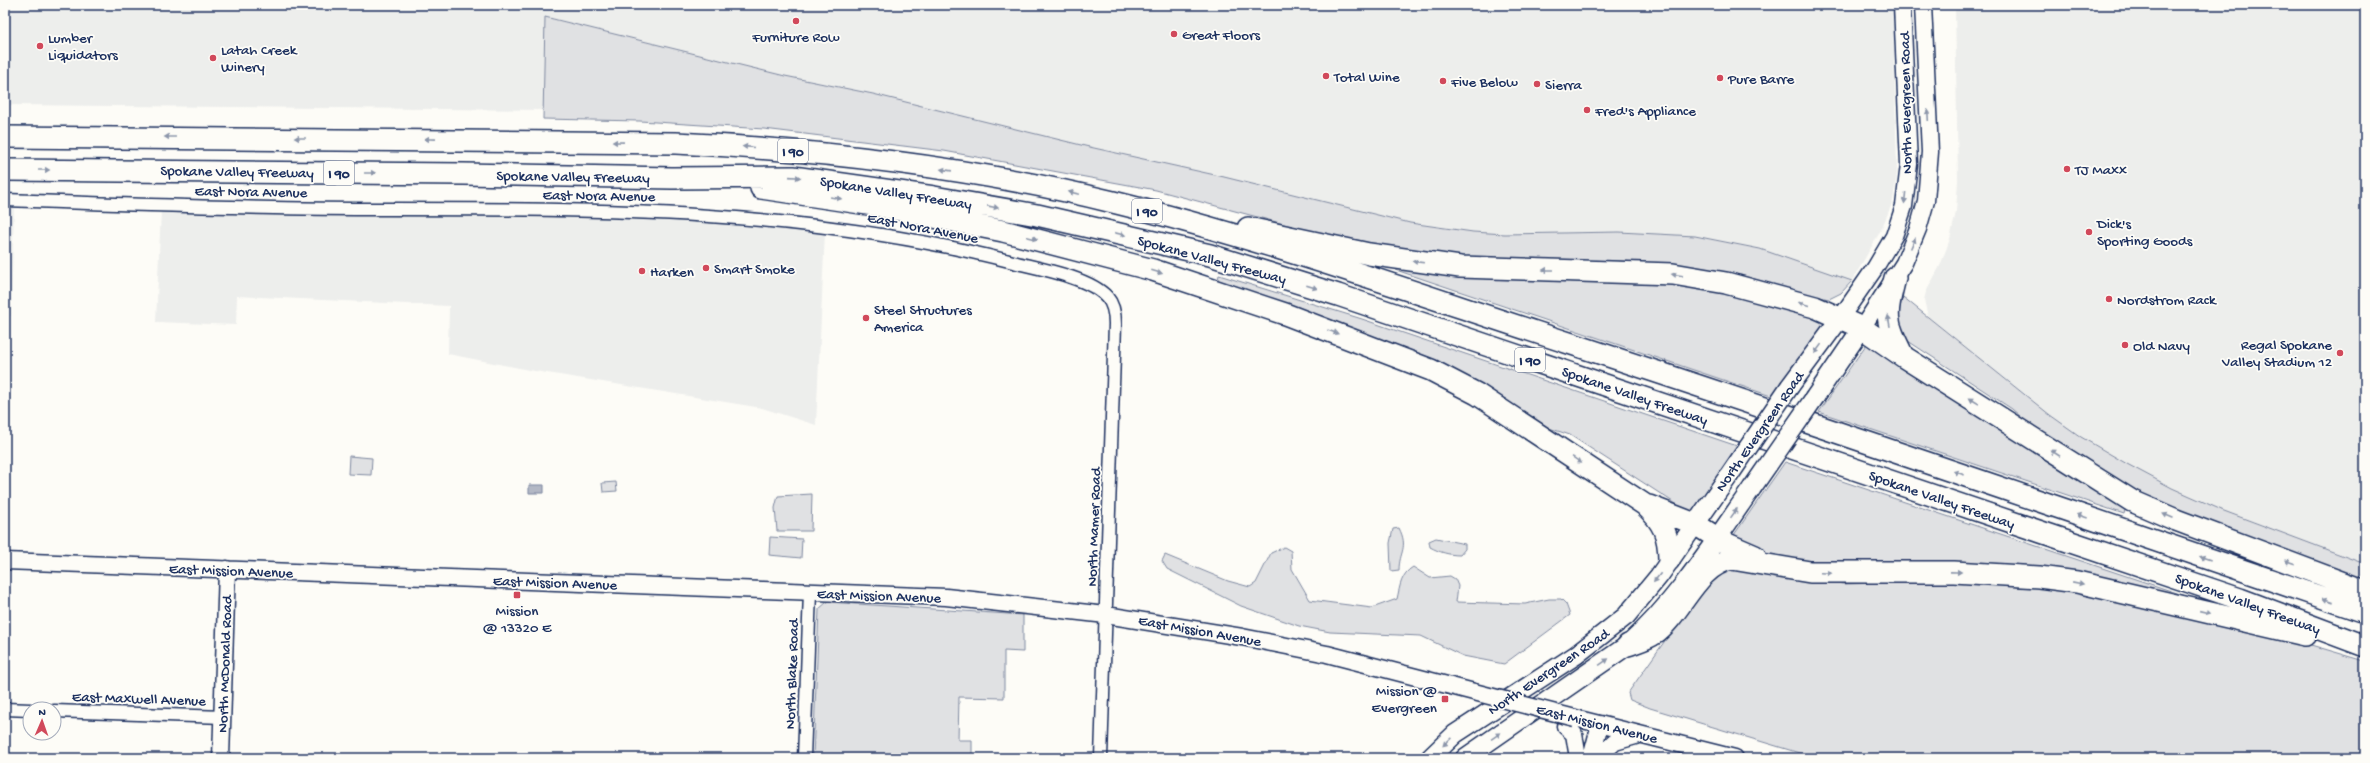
<svg xmlns="http://www.w3.org/2000/svg" width="2370" height="763" font-family="'Gochi Hand',sans-serif">
  <style>
    .built { fill: #edeeec }
    .green { fill: #e0e1e3; stroke: #7e88a0 }
    .water { fill: #b3b8c5; stroke: #76819c }
    .lines { fill: none; stroke-linecap: round; stroke-linejoin: round }
    .street-casing { stroke: #1b2f5e; stroke-width: 15 }
    .secondary-casing { stroke: #1b2f5e; stroke-width: 19 }
    .primary-casing { stroke: #1b2f5e; stroke-width: 21 }
    .highway-casing { stroke: #1b2f5e; stroke-width: 24 }
    .street { stroke: #fdfcf7; stroke-width: 12 }
    .secondary { stroke: #fdfcf7; stroke-width: 16 }
    .primary { stroke: #fdfcf7; stroke-width: 18 }
    .highway { stroke: #fdfcf7; stroke-width: 21 }
    .secondary-bridge-casing { stroke: #1b2f5e; stroke-width: 19; stroke-linecap: butt }
    .primary-bridge-casing { stroke: #1b2f5e; stroke-width: 21; stroke-linecap: butt }
    .secondary-bridge { stroke: #fdfcf7; stroke-width: 16 }
    .primary-bridge { stroke: #fdfcf7; stroke-width: 18 }
    .oneway { fill: #8c96aa }
    .poi-dot { fill: #d1495b; stroke: #fdfcf7; stroke-width: 1.5 }
    .labels { text-anchor: middle; stroke-width: 3.5; stroke-linejoin: round; paint-order: stroke }
    .shield { fill: #fdfcf7; stroke: #5f6c8c; stroke-width: 1 }
    .shield-label { font-size: 14px; font-weight: bold; fill: #1b2f5e }
    .poi-label { font-size: 15px; fill: #1b2f5e; stroke: #fdfcf7; text-anchor: start }
    .street-label { font-size: 15px; fill: #1b2f5e; stroke: #fdfcf7 }
  </style>
  <rect width="100%" height="100%" fill="#fdfcf7"/>
  <filter id="ink" filterUnits="userSpaceOnUse"><feTurbulence type="fractalNoise" baseFrequency=".025" numOctaves="2"/><feDisplacementMap in="SourceGraphic" scale="8" xChannelSelector="R" yChannelSelector="G"/><feConvolveMatrix kernelMatrix="1 2 1 2 8 2 1 2 1" color-interpolation-filters="sRGB"/></filter>
  <g filter="url(#ink)">
    <path class="built" d="M5 5H1893L1897 174 1893 201 1881 230 1852 281 1760 249 1695 236 1619 232 1505 234 1473 232 1410 223 1224 177 1085 146 873 94 785 76 546 17 544 110 5 105Z
      M1955 5H2365V564L2224 511 2172 488 2127 464 2081 437 2050 415 1928 317 1924 300 1926 292 1940 266 1950 239 1956 212 1958 180Z
      M5 205H14L11 316 5 315Z
      M161 210 613 217 747 224 825 232 816 425 762 408 529 370 448 354 449 306 237 296 236 325 156 322Z"/>
    <path class="green" d="M545 17 785 76 873 94 1085 146 1224 177 1410 223 1473 232 1505 234 1619 232 1695 236 1760 249 1852 281 1841 293 1829 299 1800 293 1741 275 1673 264 1620 261 1512 262 1407 252 1295 227 1156 190 944 151 764 129 640 121 543 119Z
      M1398 267 1632 278 1741 292 1828 322 1774 397 1396 270Z
      M1219 275 1362 319 1740 447 1693 515 1570 435 1549 428 1469 380 1217 283Z
      M1903 297 2050 415 2081 437 2127 464 2172 488 2224 511 2365 564V584L2131 491 2038 432 2012 409 1908 341C1896 330 1898 311 1903 297Z
      M1868 342 2126 506 2124 514 1819 412Z
      M349 456 372 458 371 475 348 474Z
      M1785 462 2234 612 2076 578 1854 568 1774 557 1729 542Z
      M616 482 617 491 603 492 602 483Z
      M812 494 811 531H777L775 508 778 496Z
      M1399 528C1409 548 1399 552 1399 570L1391 571 1390 543 1393 529Z
      M770 537 802 539 801 558 769 555Z
      M1436 538 1465 544V549L1460 555C1449 555 1439 552 1430 547L1429 541Z
      M1284 547 1291 551 1292 569 1310 600 1372 608 1397 599C1400 586 1401 574 1413 567L1430 578 1450 576 1455 579 1458 586 1456 602 1525 604 1549 599H1561L1566 604 1570 615 1504 664 1463 656 1421 636 1330 632 1299 626 1241 606 1167 569 1162 561 1165 555 1228 581 1250 587 1256 583 1271 553Z
      M1728 567 1843 584 1960 581 2041 584 2294 640 2365 661V758H1816L1650 708 1630 700 1628 693 1710 577Z
      M827 602 1023 615V652L1004 651V698L959 697 958 740H972V758H813L819 609Z"/>
    <path class="water" d="M529 485H544V493H529Z"/>
    <g class="lines">
      <defs>
        <path id="street" d="M5 200C133 205 261 209 390 209 600 209 812 209 1017 263 1042 269 1090 278 1107 297 1114 305 1115 315 1115 324L1101 758
          M5 709 30 710
          M54 711 223 717
          M804 758 810 592"/>
        <path id="secondary" d="M1841 317 1875 268 1894 236 1904 206 1909 164 1902 5
          M1862 328 1904 263 1918 229 1926 201 1930 152 1923 5
          M5 561 946 597 1106 615 1242 637 1327 654 1474 692
          M1575 718 1735 758
          M1565 726 1574 734 1578 758
          M221 758 227 569
          M1591 758 1600 724
          M1597 758 1615 742 1639 735"/>
        <path id="primary" d="M1790 386 1841 317
          M1815 397 1862 328
          M1430 758 1455 734 1576 655 1626 616 1659 576 1728 477
          M1465 758 1628 645C1678 600 1714 542 1752 488"/>
        <path id="highway" d="M5 137 676 143C823 150 970 167 1113 202 1268 240 1418 294 1569 343 1835 430 2100 522 2365 612
          M5 170 464 174 672 178 793 177 934 197 1037 215 1210 255 1338 295 2240 599 2365 646
          M761 188 874 205 1003 231 1153 270 1285 314 1431 370 1477 394 1645 505C1663 522 1669 535 1669 560
          M1248 228 1369 254 1460 267 1673 274 1726 283 1815 307 1862 328 1904 357 2132 501 2176 520 2365 591
          M1895 278C1885 318 1885 319 1903 356
          M1649 506 1695 524 1725 543 1755 556
          M1628 645C1636 642 1647 639 1654 634 1683 613 1695 566 1732 559L1810 572H1954L2039 577 2077 582 2305 635"/>
      </defs>
      <use href="#street" class="street-casing"/>
      <use href="#secondary" class="secondary-casing"/>
      <use href="#primary" class="primary-casing"/>
      <use href="#highway" class="highway-casing"/>
      <use href="#street" class="street"/>
      <use href="#secondary" class="secondary"/>
      <use href="#primary" class="primary"/>
      <use href="#highway" class="highway"/>
      <defs>
        <path id="secondary-bridge" d="M1474 692 1575 718"/>
        <path id="primary-bridge" d="M1728 477 1790 386
          M1752 488 1815 397"/>
      </defs>
      <use href="#secondary-bridge" class="secondary-bridge-casing"/>
      <use href="#primary-bridge" class="primary-bridge-casing"/>
      <use href="#secondary-bridge" class="secondary-bridge"/>
      <use href="#primary-bridge" class="primary-bridge"/>
    </g>
    <defs><path id="oneway-solid" d="M-6-.8H1V-3.2L6.5 0L1 3.2V.8H-6Z"/></defs>
    <g class="oneway">
      <use href="#oneway-solid" transform="translate(1928 115) rotate(-93)"/>
      <use href="#oneway-solid" transform="translate(170 137) rotate(-180)"/>
      <use href="#oneway-solid" transform="translate(300 138) rotate(-180)"/>
      <use href="#oneway-solid" transform="translate(430 139) rotate(-179)"/>
      <use href="#oneway-solid" transform="translate(618 142) rotate(-179)"/>
      <use href="#oneway-solid" transform="translate(748 147) rotate(-175)"/>
      <use href="#oneway-solid" transform="translate(44 170)"/>
      <use href="#oneway-solid" transform="translate(946 170) rotate(-172)"/>
      <use href="#oneway-solid" transform="translate(370 173)"/>
      <use href="#oneway-solid" transform="translate(795 177) rotate(4)"/>
      <use href="#oneway-solid" transform="translate(1074 193) rotate(-167)"/>
      <use href="#oneway-solid" transform="translate(836 198) rotate(9)"/>
      <use href="#oneway-solid" transform="translate(1905 198) rotate(96)"/>
      <use href="#oneway-solid" transform="translate(993 207) rotate(11)"/>
      <use href="#oneway-solid" transform="translate(1120 234) rotate(13)"/>
      <use href="#oneway-solid" transform="translate(1032 238) rotate(14)"/>
      <use href="#oneway-solid" transform="translate(1913 243) rotate(-67)"/>
      <use href="#oneway-solid" transform="translate(1418 262) rotate(-173)"/>
      <use href="#oneway-solid" transform="translate(1548 270) rotate(-180)"/>
      <use href="#oneway-solid" transform="translate(1157 272) rotate(17)"/>
      <use href="#oneway-solid" transform="translate(1677 275) rotate(-172)"/>
      <use href="#oneway-solid" transform="translate(1312 287) rotate(18)"/>
      <use href="#oneway-solid" transform="translate(1804 304) rotate(-163)"/>
      <use href="#oneway-solid" transform="translate(1889 321) rotate(-100)"/>
      <use href="#oneway-solid" transform="translate(1333 332) rotate(20)"/>
      <use href="#oneway-solid" transform="translate(1818 349) rotate(126)"/>
      <use href="#oneway-solid" transform="translate(1974 401) rotate(-148)"/>
      <use href="#oneway-solid" transform="translate(2055 453) rotate(-147)"/>
      <use href="#oneway-solid" transform="translate(1577 460) rotate(34)"/>
      <use href="#oneway-solid" transform="translate(1959 473) rotate(-161)"/>
      <use href="#oneway-solid" transform="translate(1734 513) rotate(-55)"/>
      <use href="#oneway-solid" transform="translate(2082 516) rotate(-161)"/>
      <use href="#oneway-solid" transform="translate(2168 516) rotate(-157)"/>
      <use href="#oneway-solid" transform="translate(2205 558) rotate(-161)"/>
      <use href="#oneway-solid" transform="translate(2290 562) rotate(-160)"/>
      <use href="#oneway-solid" transform="translate(1956 572) rotate(1)"/>
      <use href="#oneway-solid" transform="translate(1826 573) rotate(2)"/>
      <use href="#oneway-solid" transform="translate(1657 578) rotate(127)"/>
      <use href="#oneway-solid" transform="translate(2078 583) rotate(11)"/>
      <use href="#oneway-solid" transform="translate(2328 600) rotate(-161)"/>
      <use href="#oneway-solid" transform="translate(2205 612) rotate(13)"/>
      <use href="#oneway-solid" transform="translate(1604 662) rotate(-35)"/>
      <use href="#oneway-solid" transform="translate(1496 736) rotate(-34)"/>
      <use href="#oneway-solid" transform="translate(1447 742) rotate(137)"/>
    </g>
  </g>
  <g class="poi-dot">
    <circle cx="796" cy="21" r="4"/>
    <circle cx="1174" cy="34" r="4"/>
    <circle cx="40" cy="46" r="4"/>
    <circle cx="213" cy="58" r="4"/>
    <circle cx="1326" cy="76" r="4"/>
    <circle cx="1720" cy="78" r="4"/>
    <circle cx="1443" cy="81" r="4"/>
    <circle cx="1537" cy="84" r="4"/>
    <circle cx="1587" cy="110" r="4"/>
    <circle cx="2067" cy="169" r="4"/>
    <circle cx="2089" cy="232" r="4"/>
    <circle cx="706" cy="268" r="4"/>
    <circle cx="642" cy="271" r="4"/>
    <circle cx="2109" cy="299" r="4"/>
    <circle cx="866" cy="318" r="4"/>
    <circle cx="2125" cy="345" r="4"/>
    <circle cx="2340" cy="353" r="4"/>
    <rect x="513" y="591" width="8" height="8" rx="2"/>
    <rect x="1441" y="695" width="8" height="8" rx="2"/>
  </g>
  <g class="labels">
    <g class="shield">
      <rect x="778" y="139" width="30" height="24" rx="3"/>
      <rect x="324" y="161" width="30" height="24" rx="3"/>
      <rect x="1132" y="199" width="30" height="24" rx="3"/>
      <rect x="1515" y="348" width="30" height="24" rx="3"/>
    </g>
    <g class="shield-label">
      <text x="793" y="156">I 90</text>
      <text x="339" y="178">I 90</text>
      <text x="1147" y="216">I 90</text>
      <text x="1530" y="365">I 90</text>
    </g>
    <g class="poi-label">
      <text x="1182" y="39">Great Floors</text>
      <text x="796" y="41" text-anchor="middle">Furniture Row</text>
      <text x="48" y="42">Lumber<tspan x="48" dy="17">Liquidators</tspan></text>
      <text x="221" y="54">Latah Creek<tspan x="221" dy="17">Winery</tspan></text>
      <text x="1334" y="81">Total Wine</text>
      <text x="1728" y="83">Pure Barre</text>
      <text x="1451" y="86">Five Below</text>
      <text x="1545" y="89">Sierra</text>
      <text x="1595" y="115">Fred's Appliance</text>
      <text x="2075" y="174">TJ Maxx</text>
      <text x="2097" y="228">Dick's<tspan x="2097" dy="17">Sporting Goods</tspan></text>
      <text x="714" y="273">Smart Smoke</text>
      <text x="650" y="276">Harken</text>
      <text x="2117" y="304">Nordstrom Rack</text>
      <text x="874" y="314">Steel Structures<tspan x="874" dy="17">America</tspan></text>
      <text x="2332" y="349" text-anchor="end">Regal Spokane<tspan x="2332" dy="17">Valley Stadium 12</tspan></text>
      <text x="2133" y="350">Old Navy</text>
      <text x="517" y="615" text-anchor="middle">Mission<tspan x="517" dy="17">@ 13320 E</tspan></text>
      <text x="1437" y="695" text-anchor="end">Mission @<tspan x="1437" dy="17">Evergreen</tspan></text>
    </g>
    <g class="street-label">
      <text transform="translate(1905 103) rotate(-91)" y="5">North Evergreen Road</text>
      <text transform="translate(237 171) rotate(1)" y="5">Spokane Valley Freeway</text>
      <text transform="translate(573 176) rotate(1)" y="5">Spokane Valley Freeway</text>
      <text transform="translate(251 191) rotate(1)" y="5">East Nora Avenue</text>
      <text transform="translate(896 192) rotate(9)" y="5">Spokane Valley Freeway</text>
      <text transform="translate(599 195) rotate(1)" y="5">East Nora Avenue</text>
      <text transform="translate(923 227) rotate(11)" y="5">East Nora Avenue</text>
      <text transform="translate(1212 259) rotate(15)" y="5">Spokane Valley Freeway</text>
      <text transform="translate(1635 395) rotate(19)" y="5">Spokane Valley Freeway</text>
      <text transform="translate(1759 431) rotate(-55)" y="5">North Evergreen Road</text>
      <text transform="translate(1942 499) rotate(19)" y="5">Spokane Valley Freeway</text>
      <text transform="translate(1093 527) rotate(-88)" y="5">North Mamer Road</text>
      <text transform="translate(231 570) rotate(2)" y="5">East Mission Avenue</text>
      <text transform="translate(555 582) rotate(2)" y="5">East Mission Avenue</text>
      <text transform="translate(879 595) rotate(2)" y="5">East Mission Avenue</text>
      <text transform="translate(2248 603) rotate(20)" y="5">Spokane Valley Freeway</text>
      <text transform="translate(1200 630) rotate(10)" y="5">East Mission Avenue</text>
      <text transform="translate(224 664) rotate(-88)" y="5">North McDonald Road</text>
      <text transform="translate(1548 671) rotate(-34)" y="5">North Evergreen Road</text>
      <text transform="translate(791 674) rotate(-88)" y="5">North Blake Road</text>
      <text transform="translate(139 698) rotate(2)" y="5">East Maxwell Avenue</text>
      <text transform="translate(1597 723) rotate(14)" y="5">East Mission Avenue</text>
    </g>
  </g>
  <rect width="2370" height="763" fill="none" stroke="#fdfcf7" stroke-width="20"/>
  <rect x="10" y="10" width="2350" height="743" fill="none" stroke="#1b2f5e" stroke-width="1.5" filter="url(#ink)"/>
  <g transform="translate(42 721) rotate(2)"><circle r="19" fill="#fdfcf7" stroke="#a3aaba"/>
  <path d="M0-3L7 15L0 10L-7 15Z" fill="#d1495b"/>
  <text y="-6" font-size="11" font-weight="bold" text-anchor="middle" fill="#1b2f5e">N</text>
  </g>
</svg>
